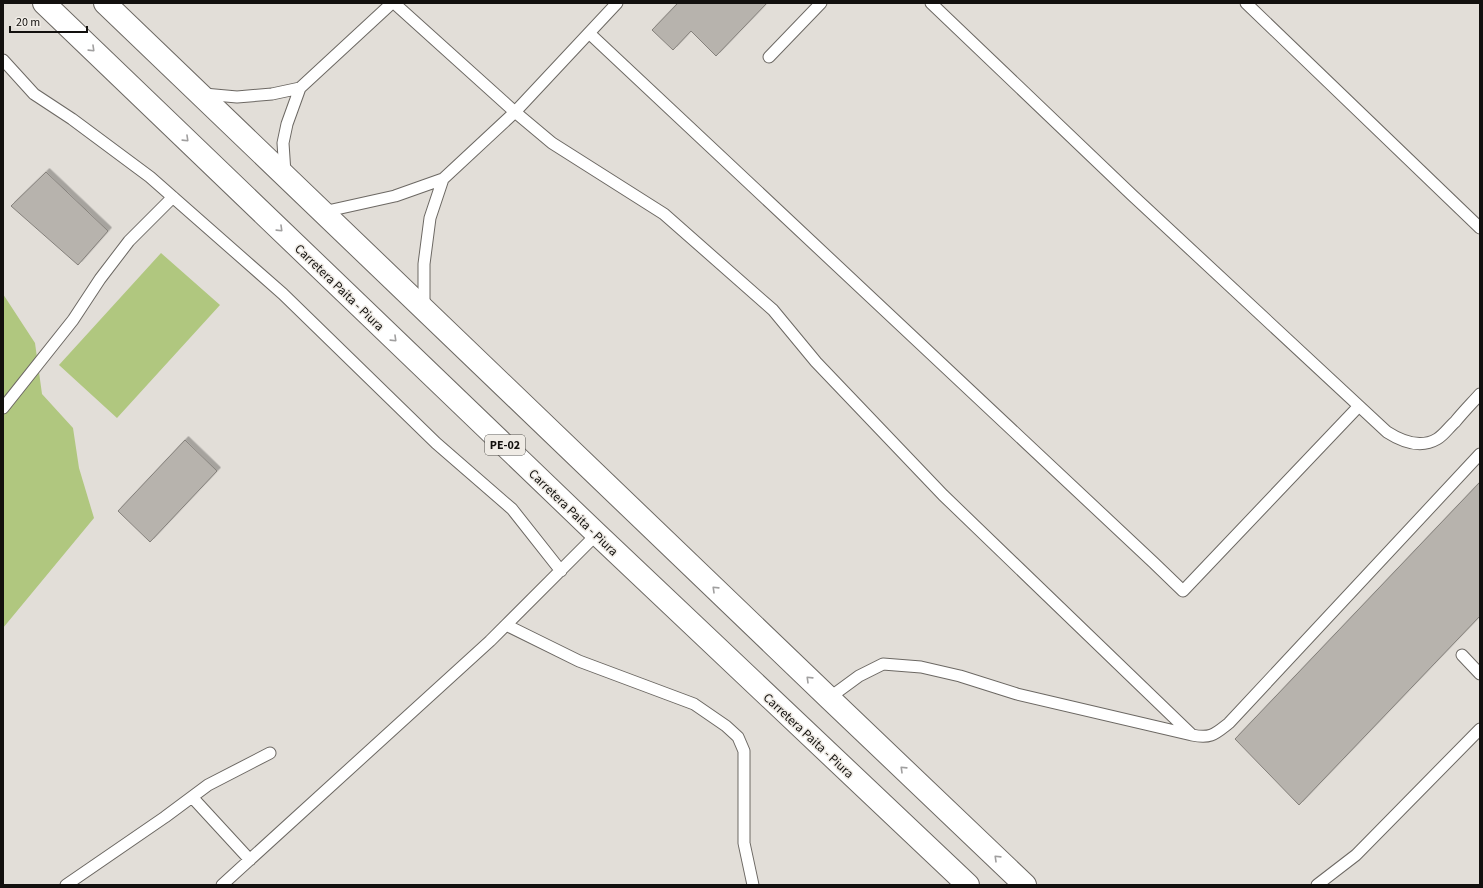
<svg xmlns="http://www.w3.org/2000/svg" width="1483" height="888" font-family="'Source Sans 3',sans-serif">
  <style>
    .green { fill: #b0c77f }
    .building { fill: #b7b3ad; stroke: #85817c; filter: url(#shadow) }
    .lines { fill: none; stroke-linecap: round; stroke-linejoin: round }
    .service-casing { stroke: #6c6863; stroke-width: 13 }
    .trunk-casing { stroke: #6c6863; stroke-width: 24 }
    .service { stroke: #fff; stroke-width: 11 }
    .trunk { stroke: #fff; stroke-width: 22 }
    .oneway { stroke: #a09f9f }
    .labels { text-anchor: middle; stroke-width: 3; stroke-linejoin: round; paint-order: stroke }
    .shield { fill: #efebe5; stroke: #54524e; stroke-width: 1 }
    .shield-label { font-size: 12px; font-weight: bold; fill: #12100e }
    .street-label { font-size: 13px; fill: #12100e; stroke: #efebe5 }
  </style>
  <defs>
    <filter id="shadow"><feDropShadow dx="3.5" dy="-3.5" stdDeviation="0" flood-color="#0004"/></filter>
  </defs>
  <rect width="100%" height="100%" fill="#e2ded8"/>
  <path class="green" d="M161 253 220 305 117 418 59 365Z
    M3 294 35 343 42 394 73 428 79 468 94 518 3 628Z"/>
  <path class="building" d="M678 3H767L716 56 691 31 673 50 652 30Z
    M46 172 108 231 78 265 11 206Z
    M185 440 217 471 150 542 118 511Z
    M1480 482V616L1299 805 1235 739Z"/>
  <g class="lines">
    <defs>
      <path id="service" d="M394 3 515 112 552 143 664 214 773 310 816 362 943 495 1192 735
        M931 3 1132 195 1387 432C1401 441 1420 449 1437 439 1444 435 1449 427 1455 422 1463 412 1472 403 1480 394
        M1246 3 1480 228
        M589 33 1154 563 1183 591 1359 406
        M769 57 821 3
        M3 60 34 94 72 119 150 177 283 294 436 443 512 509 561 571
        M204 94 237 97 272 94 300 88
        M285 173 283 143 287 124 300 88 392 3
        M323 212 395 196 443 179 515 112 617 3
        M424 308V264L430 218 443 179
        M3 408 73 320 100 279 129 241 173 197
        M506 625 579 661 694 704 726 726 738 737 744 751V843L753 885
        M1462 655 1480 674
        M829 698 859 676 883 664 921 667 960 676 1017 694 1192 735C1211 739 1215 734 1229 723L1480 454
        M192 797 250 860
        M66 885 165 817 208 785 270 753
        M222 885 490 641 597 534
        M1317 885 1356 855 1480 729"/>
      <path id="trunk" d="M44 3 597 534 968 885
        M105 3 829 698 1025 885"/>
    </defs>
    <use href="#service" class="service-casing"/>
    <use href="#trunk" class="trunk-casing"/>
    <use href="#service" class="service"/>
    <use href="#trunk" class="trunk"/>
  </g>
  <defs><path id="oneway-chevron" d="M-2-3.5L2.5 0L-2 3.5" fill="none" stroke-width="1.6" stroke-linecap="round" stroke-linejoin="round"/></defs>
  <g class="oneway">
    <use href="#oneway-chevron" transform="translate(92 49) rotate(44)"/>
    <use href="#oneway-chevron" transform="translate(186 139) rotate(44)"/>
    <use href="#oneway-chevron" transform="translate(280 229) rotate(44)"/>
    <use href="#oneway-chevron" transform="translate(394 339) rotate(44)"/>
    <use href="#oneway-chevron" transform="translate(715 589) rotate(-136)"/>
    <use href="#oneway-chevron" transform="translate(809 679) rotate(-136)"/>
    <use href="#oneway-chevron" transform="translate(903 769) rotate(-136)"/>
    <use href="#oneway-chevron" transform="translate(997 858) rotate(-136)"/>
  </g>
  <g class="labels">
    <rect class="shield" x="485" y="435" width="40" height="20" rx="3"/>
    <g class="shield-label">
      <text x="505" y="449">PE-02</text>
    </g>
    <g class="street-label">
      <text transform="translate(340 287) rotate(44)" y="5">Carretera Paita - Piura</text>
      <text transform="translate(574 512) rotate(44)" y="5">Carretera Paita - Piura</text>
      <text transform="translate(809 735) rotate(43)" y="5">Carretera Paita - Piura</text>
    </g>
  </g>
  <rect width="1483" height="888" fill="none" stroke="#12100e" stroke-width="8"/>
  <path d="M10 26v6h77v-6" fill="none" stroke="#12100e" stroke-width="2"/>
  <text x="16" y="26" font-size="12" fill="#12100e" stroke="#efebe5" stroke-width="3" paint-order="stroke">20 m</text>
</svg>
